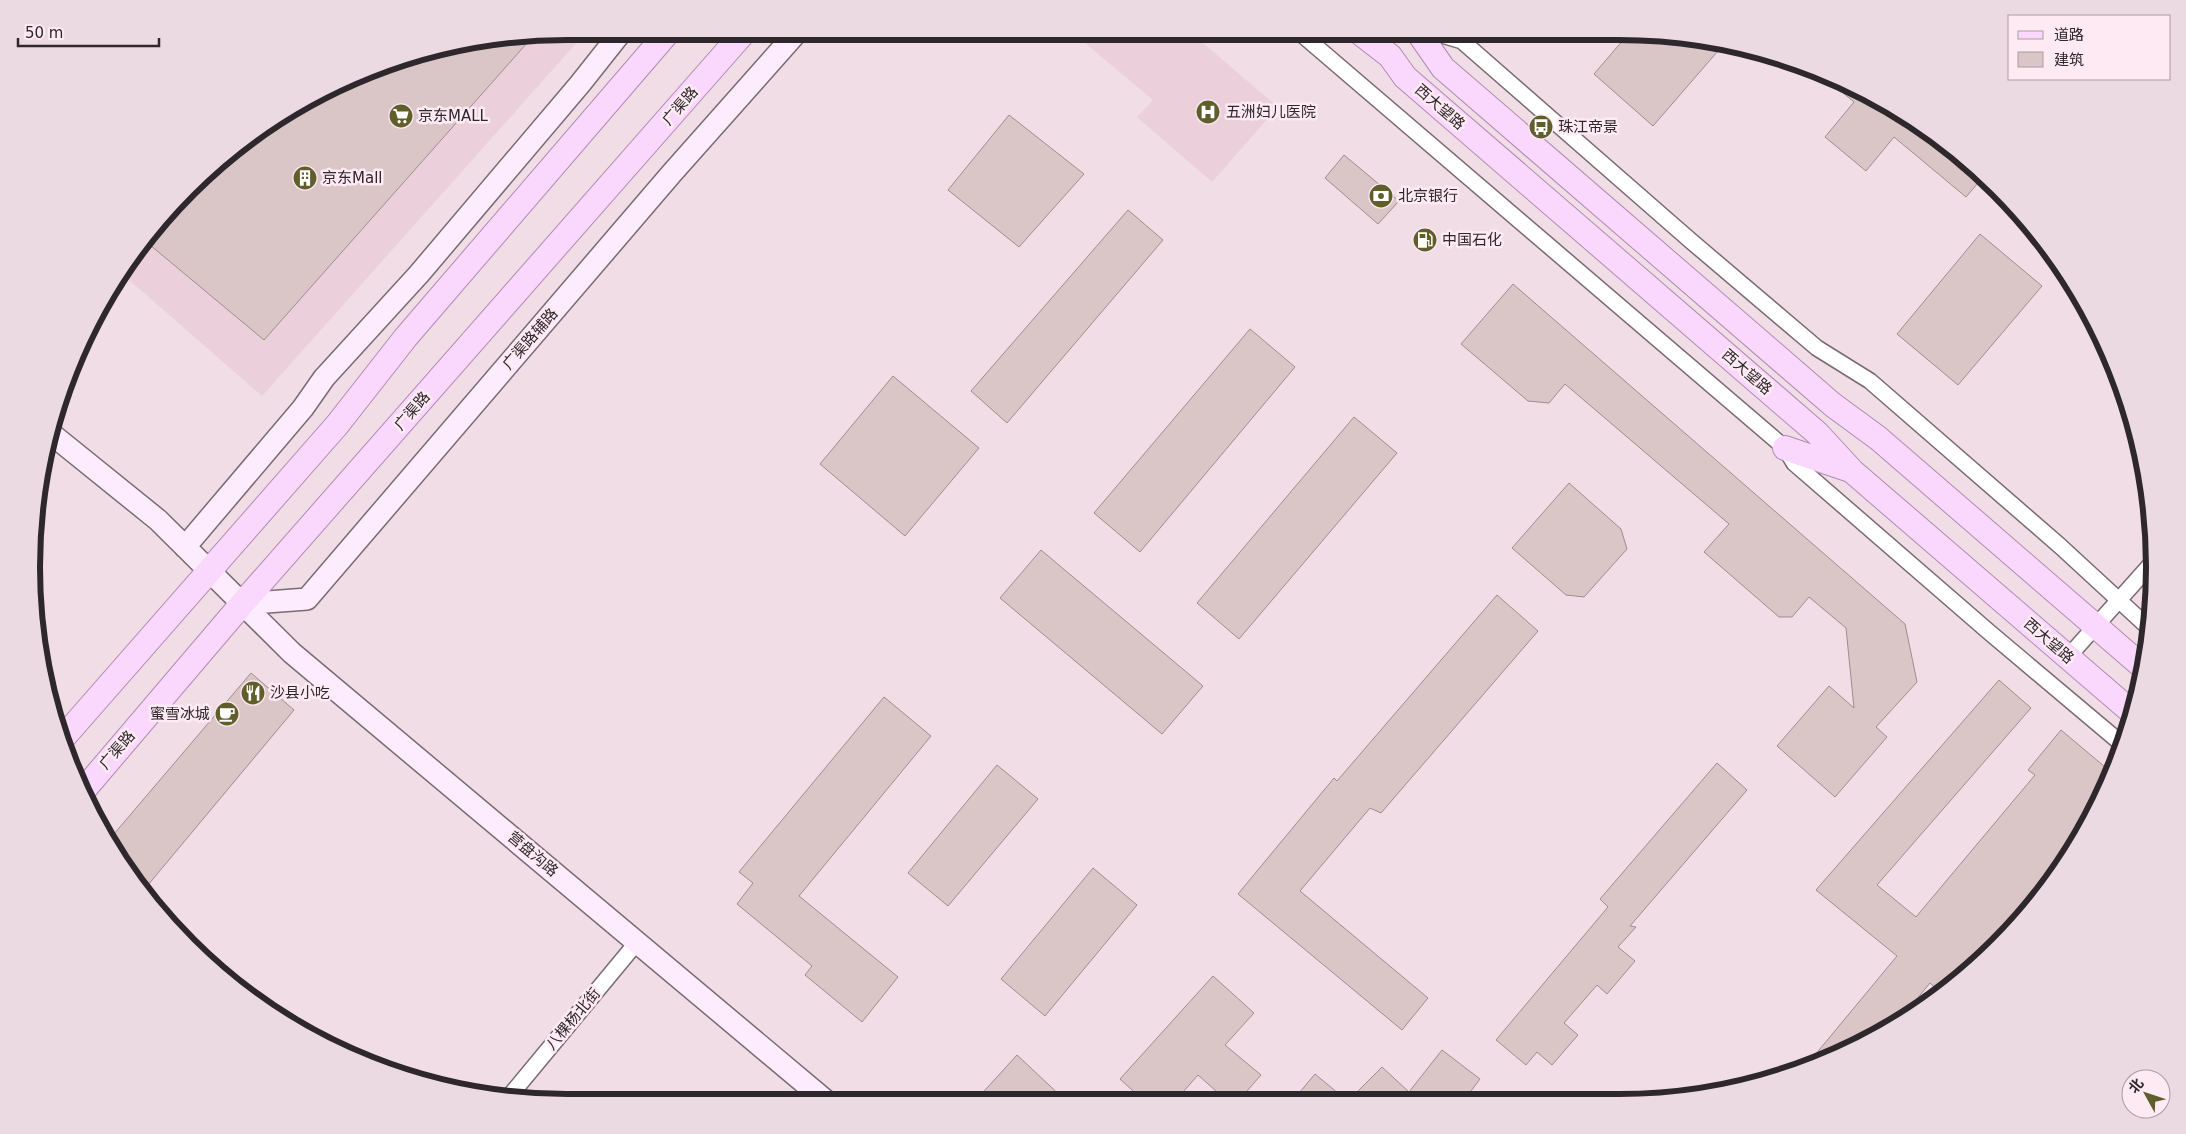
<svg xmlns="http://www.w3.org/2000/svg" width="2186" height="1134" font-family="'DejaVu Sans','Noto Sans SC',sans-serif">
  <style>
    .built { fill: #ebd0dc }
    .building { fill: #dac5c7; stroke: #a08c8e }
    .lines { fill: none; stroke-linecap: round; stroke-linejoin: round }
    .street-casing { stroke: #7a6a72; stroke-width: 18 }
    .secondary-casing { stroke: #7a6a72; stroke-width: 24 }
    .primary-casing { stroke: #b189b3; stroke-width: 26 }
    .street { stroke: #fff; stroke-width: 15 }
    .secondary { stroke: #fdecfe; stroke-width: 21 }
    .primary { stroke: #fad8fd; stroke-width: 24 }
    .labels { text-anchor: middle; stroke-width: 5; stroke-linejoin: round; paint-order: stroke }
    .street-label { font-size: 15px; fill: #2e272b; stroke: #fdeaf3 }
    .poi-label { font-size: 15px; fill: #2e272b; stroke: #fdeaf3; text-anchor: start }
    .rim { fill: none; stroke: #2e272b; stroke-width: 6 }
  </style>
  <rect width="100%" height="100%" fill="#f0dde6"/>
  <path class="built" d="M567 31H587L262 396 120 272 164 214 241 142 299 103 395 60 463 41Z
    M1072 32H1190L1278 107 1212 182 1137 117 1153 100Z"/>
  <path class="building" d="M1630 32H1654L1724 44 1653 126 1594 74Z
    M535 34 264 340 144 240 164 214 241 142 299 103 395 60 463 41Z
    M1825 75 1856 87 1945 142 1983 177 1966 197 1894 137 1866 171 1825 137 1854 102 1824 77Z
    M1009 115 1084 174 1019 247 948 190Z
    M1344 155 1399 201 1378 224 1325 178Z
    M1128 210 1163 240 1007 423 971 391Z
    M1980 234 2042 286 1958 385 1897 334Z
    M1513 284 1905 624 1917 682 1876 727 1887 737 1835 797 1777 746 1829 686 1854 708 1846 628 1809 597 1792 617H1779L1704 552 1729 524 1565 384 1549 403 1528 401 1461 344Z
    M1250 329 1295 367 1140 552 1094 513Z
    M893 376 979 448 905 536 820 464Z
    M1354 417 1397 453 1239 639 1197 603Z
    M1569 483 1621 529 1627 549 1584 597 1566 595 1512 548Z
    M1041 550 1203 686 1162 734 1000 598Z
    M1497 595 1538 631 1381 813 1370 808 1300 891 1428 998 1402 1030 1238 894 1334 778 1337 781Z
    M251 673 294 710 143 891 122 865 108 841Z
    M1999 680 2031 708 1877 885 1916 917 2035 775 2028 770 2061 730 2111 772 2099 804 2075 840 1972 963 1974 965 1945 992 1942 994 1930 983 1902 1017 1824 1062 1805 1067 1897 956 1816 890Z
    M884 697 931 736 799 896 898 977 862 1022 805 975 812 966 737 904 753 883 739 872Z
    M1717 763 1747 790 1630 926 1636 927 1618 947 1635 961 1607 994 1597 985 1564 1023 1578 1035 1552 1065 1537 1052 1526 1065 1496 1040 1608 907 1600 899Z
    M997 765 1038 799 948 906 908 873Z
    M1093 868 1137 905 1045 1016 1001 979Z
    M1213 976 1254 1013 1225 1045 1261 1075 1240 1099 1226 1100 1198 1075 1176 1100H1143L1120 1079Z
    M1442 1050 1480 1079 1465 1099H1350L1382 1067 1409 1092Z
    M1017 1055 1065 1100H976Z
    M1315 1074 1345 1099H1294Z"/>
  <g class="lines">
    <defs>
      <path id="street" d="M1299 32 1785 448 1794 463 1989 632 2122 744
        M1432 32 1462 41 1691 241 1817 348 1870 381 2060 546 2149 628
        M2068 657 2152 563
        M508 1098 638 941"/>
      <path id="secondary" d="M49 432 158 520 292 653 826 1101
        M185 547 303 408 324 378 419 274 580 84 622 31
        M242 604 307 599 672 173 798 31"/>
      <path id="primary" d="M1359 32 1390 56 1405 77 1817 433 1852 471 2134 714
        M1418 32 1443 68 1833 405 1878 438 2143 667
        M1785 448 1850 470
        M62 739 337 425 406 337 669 31
        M82 792 242 604 745 31"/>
    </defs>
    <use href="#street" class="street-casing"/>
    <use href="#secondary" class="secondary-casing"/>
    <use href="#primary" class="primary-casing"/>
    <use href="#street" class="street"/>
    <use href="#secondary" class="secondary"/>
    <use href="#primary" class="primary"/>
  </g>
  <defs>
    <symbol id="hospital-disc" viewBox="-11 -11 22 22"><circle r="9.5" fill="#605e2b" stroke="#fdeaf3"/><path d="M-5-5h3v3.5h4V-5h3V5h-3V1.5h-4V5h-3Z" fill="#fff"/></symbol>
    <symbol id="supermarket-disc" viewBox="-11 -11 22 22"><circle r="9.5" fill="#605e2b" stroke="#fdeaf3"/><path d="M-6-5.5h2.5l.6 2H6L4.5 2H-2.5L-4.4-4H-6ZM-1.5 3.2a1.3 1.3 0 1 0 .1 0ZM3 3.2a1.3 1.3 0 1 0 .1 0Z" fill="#fff"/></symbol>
    <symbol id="bus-disc" viewBox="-11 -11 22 22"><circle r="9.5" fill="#605e2b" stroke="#fdeaf3"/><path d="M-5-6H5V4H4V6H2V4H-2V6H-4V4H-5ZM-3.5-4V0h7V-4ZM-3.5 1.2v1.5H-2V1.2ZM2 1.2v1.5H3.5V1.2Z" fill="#fff"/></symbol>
    <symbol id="building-disc" viewBox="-11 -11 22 22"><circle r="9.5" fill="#605e2b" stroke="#fdeaf3"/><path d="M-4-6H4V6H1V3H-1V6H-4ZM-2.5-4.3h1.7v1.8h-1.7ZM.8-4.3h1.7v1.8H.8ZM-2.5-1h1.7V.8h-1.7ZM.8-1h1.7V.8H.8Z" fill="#fff"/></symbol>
    <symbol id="bank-disc" viewBox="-11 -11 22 22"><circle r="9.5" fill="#605e2b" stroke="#fdeaf3"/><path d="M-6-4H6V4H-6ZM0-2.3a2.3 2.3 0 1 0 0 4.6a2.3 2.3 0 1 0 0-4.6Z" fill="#fff"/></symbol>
    <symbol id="fuel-disc" viewBox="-11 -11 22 22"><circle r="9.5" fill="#605e2b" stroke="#fdeaf3"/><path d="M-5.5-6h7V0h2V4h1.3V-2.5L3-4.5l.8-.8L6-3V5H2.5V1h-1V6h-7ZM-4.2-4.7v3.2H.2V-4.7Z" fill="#fff"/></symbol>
    <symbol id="restaurant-disc" viewBox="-11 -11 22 22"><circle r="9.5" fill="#605e2b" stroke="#fdeaf3"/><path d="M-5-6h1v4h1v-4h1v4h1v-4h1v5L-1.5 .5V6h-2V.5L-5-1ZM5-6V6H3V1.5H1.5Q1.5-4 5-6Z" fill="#fff"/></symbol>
    <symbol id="cafe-disc" viewBox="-11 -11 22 22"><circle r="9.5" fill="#605e2b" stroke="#fdeaf3"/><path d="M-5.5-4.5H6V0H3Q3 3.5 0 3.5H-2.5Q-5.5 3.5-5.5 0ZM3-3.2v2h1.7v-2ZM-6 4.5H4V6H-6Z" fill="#fff"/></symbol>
  </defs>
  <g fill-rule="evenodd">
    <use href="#hospital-disc" x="1194" y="98" width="28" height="28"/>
    <use href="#supermarket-disc" x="387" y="102" width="28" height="28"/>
    <use href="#bus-disc" x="1527" y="113" width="28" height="28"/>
    <use href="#building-disc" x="291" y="164" width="28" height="28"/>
    <use href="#bank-disc" x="1367" y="182" width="28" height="28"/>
    <use href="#fuel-disc" x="1411" y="226" width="28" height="28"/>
    <use href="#restaurant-disc" x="239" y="679" width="28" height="28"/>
    <use href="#cafe-disc" x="213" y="700" width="28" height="28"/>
  </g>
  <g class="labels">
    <g class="street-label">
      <text transform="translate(680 106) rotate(-49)" y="5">广渠路</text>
      <text transform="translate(1440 107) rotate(41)" y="5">西大望路</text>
      <text transform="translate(530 339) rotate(-49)" y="5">广渠路辅路</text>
      <text transform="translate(1747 372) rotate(41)" y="5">西大望路</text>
      <text transform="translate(412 411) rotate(-49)" y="5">广渠路</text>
      <text transform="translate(2049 641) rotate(41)" y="5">西大望路</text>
      <text transform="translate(117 750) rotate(-49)" y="5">广渠路</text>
      <text transform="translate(533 854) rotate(40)" y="5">营盘沟路</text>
      <text transform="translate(573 1019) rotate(-50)" y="5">八棵杨北街</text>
    </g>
    <g class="poi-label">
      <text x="1226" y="117">五洲妇儿医院</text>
      <text x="418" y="121">京东MALL</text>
      <text x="1558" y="132">珠江帝景</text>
      <text x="322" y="183">京东Mall</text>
      <text x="1398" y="201">北京银行</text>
      <text x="1442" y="245">中国石化</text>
      <text x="270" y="698">沙县小吃</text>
      <text x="210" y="719" text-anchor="end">蜜雪冰城</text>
    </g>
  </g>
  <path d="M0 0H2186V1134H0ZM567 40H1619A527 527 0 0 1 2146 567V567A527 527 0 0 1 1619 1094H567A527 527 0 0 1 40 567V567A527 527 0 0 1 567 40Z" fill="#ecdae3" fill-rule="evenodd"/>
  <path class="rim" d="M567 40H1619A527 527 0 0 1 2146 567V567A527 527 0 0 1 1619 1094H567A527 527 0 0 1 40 567V567A527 527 0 0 1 567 40Z"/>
  <rect x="2008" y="15" width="162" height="65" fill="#fdeaf3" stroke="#aa9ca3"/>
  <rect x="2018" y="31" width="25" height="8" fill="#fad8fd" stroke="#aa9ca3"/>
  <text x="2054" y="40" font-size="15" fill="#2e272b">道路</text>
  <rect x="2018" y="52" width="25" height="15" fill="#dac5c7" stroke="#aa9ca3"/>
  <text x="2054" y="65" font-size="15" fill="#2e272b">建筑</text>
  <g transform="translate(2146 1094) rotate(310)"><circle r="24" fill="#fdeaf3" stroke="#aa9ca3"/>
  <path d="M0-4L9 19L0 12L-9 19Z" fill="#605e2b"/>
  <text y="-8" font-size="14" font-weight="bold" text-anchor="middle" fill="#2e272b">北</text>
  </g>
  <path d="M18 38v8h141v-8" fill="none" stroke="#2e272b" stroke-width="2.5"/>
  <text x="25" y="38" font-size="15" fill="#2e272b" stroke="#fdeaf3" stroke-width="4" paint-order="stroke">50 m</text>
</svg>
